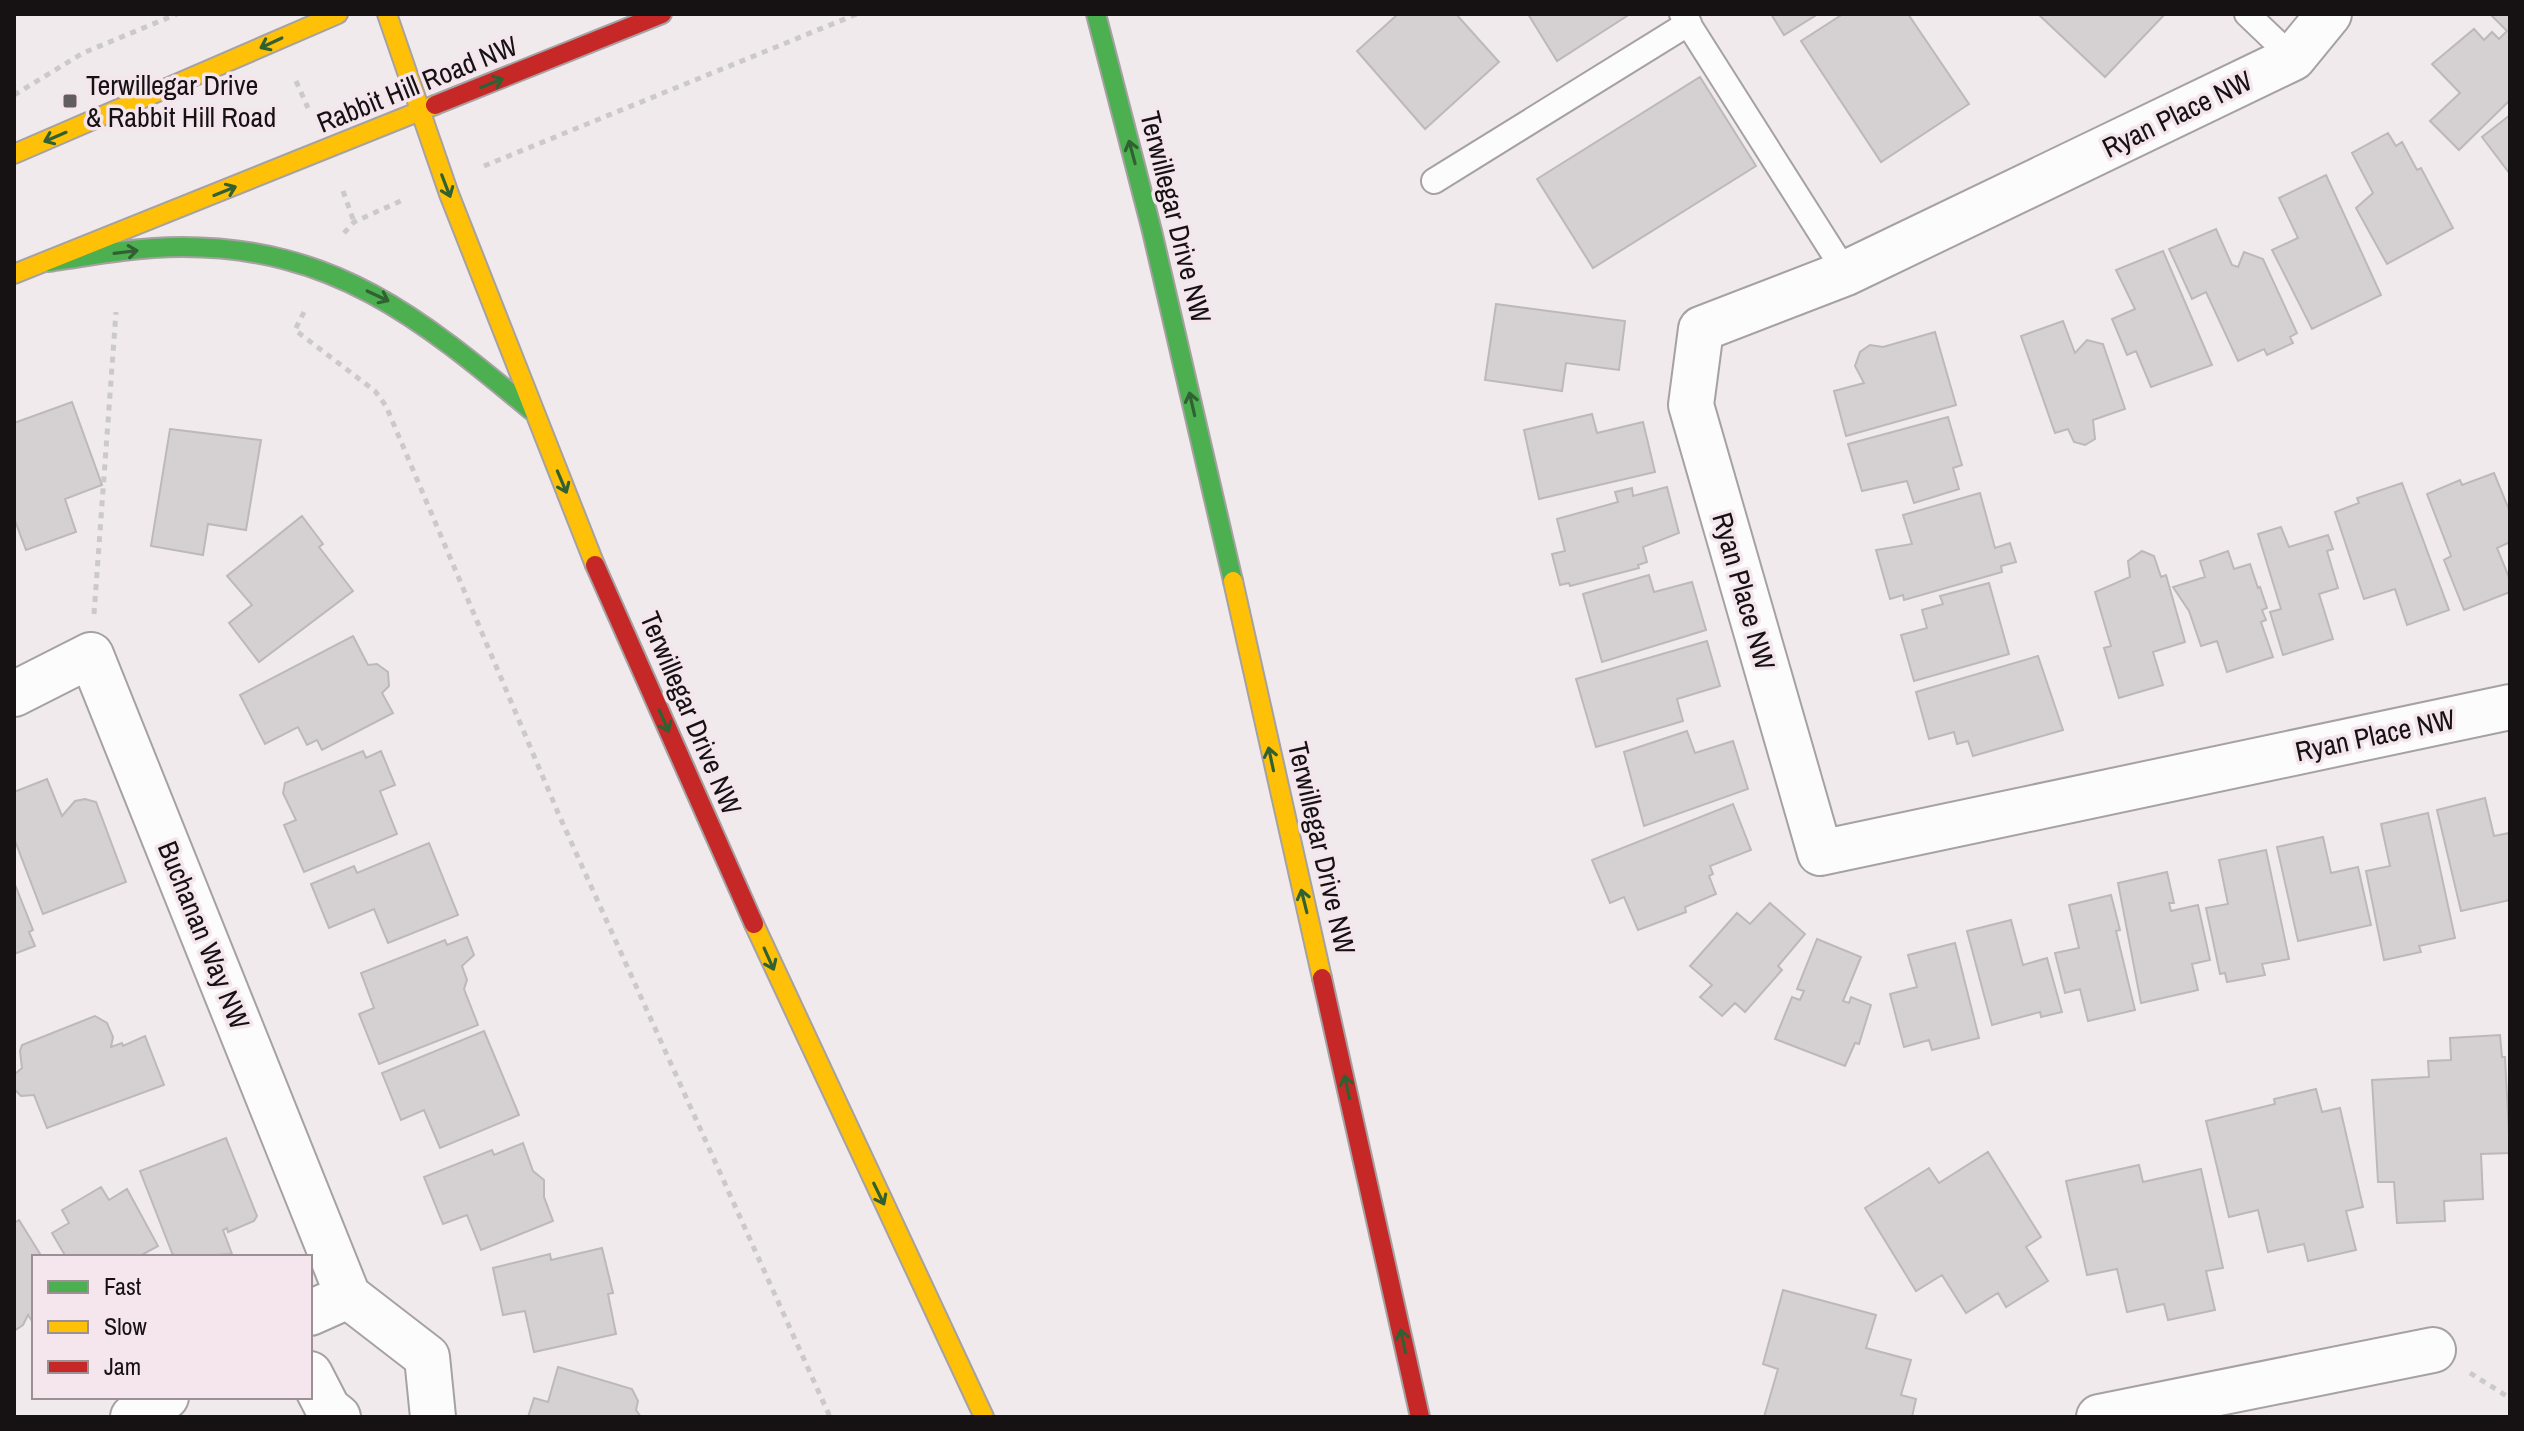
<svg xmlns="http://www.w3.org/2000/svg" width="2524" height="1431" font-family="'Archivo Narrow',sans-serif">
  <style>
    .building { fill: #d5d0d2; stroke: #bdb8bb; stroke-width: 2 }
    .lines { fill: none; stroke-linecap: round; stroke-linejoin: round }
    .lane-casing { stroke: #a6a1a3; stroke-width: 28 }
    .street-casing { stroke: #a6a1a3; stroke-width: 48 }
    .fast-casing { stroke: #a6a1a3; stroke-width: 22 }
    .slow-casing { stroke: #a6a1a3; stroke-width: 22 }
    .jam-casing { stroke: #a6a1a3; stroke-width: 22 }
    .path { stroke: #cbc9ca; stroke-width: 5; stroke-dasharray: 6 6; stroke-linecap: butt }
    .lane { stroke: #fdfcfc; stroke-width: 24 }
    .street { stroke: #fdfcfc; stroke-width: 44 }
    .fast { stroke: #4caf50; stroke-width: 18 }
    .slow { stroke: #ffc107; stroke-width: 18 }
    .jam { stroke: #c62828; stroke-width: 18 }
    .oneway { stroke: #316032 }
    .poi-dot { fill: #625e5f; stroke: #f4e6ec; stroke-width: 3 }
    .labels { text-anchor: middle; stroke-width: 7; stroke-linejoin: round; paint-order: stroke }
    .street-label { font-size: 28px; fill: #161213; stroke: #f4e6ec }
    .poi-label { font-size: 28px; fill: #161213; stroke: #f4e6ec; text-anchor: start }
  </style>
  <rect width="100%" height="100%" fill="#f0eaed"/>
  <path class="building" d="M1398 14H1456L1499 62 1425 129 1357 51Z
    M1528 14H1630L1557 61Z
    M1771 14H1818L1784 35Z
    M1843 14H1908L1969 104 1881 162 1801 41Z
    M2038 14H2165L2105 77Z
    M2490 14H2510V100L2459 150 2430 121 2460 93 2432 64 2474 29 2484 40 2492 32 2499 39 2507 31Z
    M1700 77 1756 166 1593 268 1537 179Z
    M2510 115V174L2482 137Z
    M2388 133 2396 146 2402 142 2417 170 2421 168 2453 228 2387 264 2356 208 2373 193 2352 153Z
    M2326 175 2381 295 2312 329 2272 250 2298 238 2279 198Z
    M2216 229 2232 265 2238 267 2244 252 2263 259 2297 333 2290 337 2293 343 2267 355 2264 349 2238 361 2206 292 2192 299 2169 249Z
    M2163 251 2212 365 2151 387 2136 351 2127 355 2112 319 2135 309 2116 270Z
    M1496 304 1625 321 1619 370 1566 363 1562 391 1485 380Z
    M2063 321 2075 353 2087 340 2103 344 2125 409 2093 420 2095 439 2085 445 2074 442 2068 429 2055 433 2021 336Z
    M1935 332 1956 405 1846 436 1834 391 1864 383 1855 366 1860 352 1870 345 1883 347Z
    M72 402 102 485 65 499 76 532 26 550 14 518V423Z
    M1592 414 1597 433 1643 422 1655 472 1539 499 1524 430Z
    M1948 417 1962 465 1953 468 1959 489 1914 503 1907 481 1862 491 1848 444Z
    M170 429 261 440 246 530 208 524 203 555 151 546Z
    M2494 473 2510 512V542L2497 548 2510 580V592L2464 610 2444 560 2451 556 2427 494 2460 480 2462 485Z
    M2402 483 2449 610 2407 625 2395 589 2364 599 2335 512 2359 503 2357 498Z
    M1667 487 1679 533 1643 547 1647 562 1638 565 1639 568 1570 586 1569 583 1560 585 1552 554 1565 551 1557 519 1618 502 1615 492 1632 488 1633 496Z
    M1980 493 1995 548 2010 543 2016 562 2001 566 2002 572 1904 600 1903 595 1890 599 1876 550 1912 544 1903 515Z
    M302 516 323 544 319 547 353 591 259 662 229 623 252 605 227 576Z
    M2281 527 2289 547 2328 535 2333 549 2327 551 2338 588 2319 594 2333 639 2283 655 2270 612 2281 609 2258 534Z
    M2142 551 2154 556 2161 577 2166 575 2185 642 2153 652 2163 685 2119 698 2104 648 2111 646 2095 592 2130 577 2128 561Z
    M2228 551 2234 569 2250 564 2258 588 2260 587 2267 608 2262 610 2266 620 2261 622 2273 657 2227 672 2217 641 2201 646 2189 611 2173 587 2205 577 2200 561Z
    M1649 575 1654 592 1692 582 1706 630 1602 662 1583 594Z
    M1989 583 2009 654 1914 681 1901 635 1927 628 1922 610 1943 604 1940 596Z
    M353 636 368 665 377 664 388 672 389 686 382 693 393 713 322 750 317 740 307 745 298 727 265 744 240 695Z
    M1707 641 1720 686 1677 699 1683 721 1596 747 1576 679Z
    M2038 656 2063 730 1973 756 1968 741 1957 744 1954 732 1929 739 1916 692Z
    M1687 731 1695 753 1733 741 1748 789 1644 826 1624 752Z
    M363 751 366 758 381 751 395 785 380 791 397 834 304 872 284 825 296 820 283 793 285 783Z
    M47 779 62 816 75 801 85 799 96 802 126 882 43 914 14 838V792Z
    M2485 798 2494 836 2509 833 2510 900 2461 911 2437 810Z
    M1733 804 1751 850 1710 866 1713 874 1709 876 1716 894 1685 907 1686 912 1638 930 1624 897 1610 903 1592 860Z
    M2428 813 2455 938 2419 946 2421 952 2384 960 2366 871 2390 866 2381 824Z
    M2323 837 2331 873 2358 867 2371 925 2298 941 2277 847Z
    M429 843 458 915 388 943 374 909 329 928 311 884 354 866 357 873Z
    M2266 850 2289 959 2262 964 2265 975 2227 982 2225 973 2220 974 2206 908 2228 904 2219 860Z
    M2167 872 2174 903H2169L2171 911 2198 905 2210 960 2192 964 2198 990 2141 1003 2118 883Z
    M14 882 33 930 29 932 35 946 14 954Z
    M2111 895 2120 930 2116 931 2135 1010 2088 1021 2080 989 2065 993 2055 953 2079 948 2069 905Z
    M1770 903 1805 934 1778 966 1782 970 1745 1012 1735 1003 1722 1016 1700 997 1712 985 1690 966 1737 913 1750 924Z
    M2011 920 2023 965 2047 958 2062 1012 2041 1017 2040 1012 1992 1025 1967 931Z
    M467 937 474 955 462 966 467 980 464 989 478 1025 379 1064 359 1014 374 1008 361 973 445 940 447 945Z
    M1817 939 1861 957 1843 1001 1849 1003 1851 997 1871 1005 1859 1044 1855 1043 1845 1066 1775 1039 1792 997 1800 1000 1804 991 1797 989Z
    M1955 943 1979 1038 1932 1050 1929 1040 1904 1047 1890 994 1917 987 1908 955Z
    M95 1016 107 1023 113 1037 111 1047 122 1043 123 1046 145 1036 164 1085 47 1128 34 1095 21 1096 14 1089 15 1074 22 1068 20 1051 22 1045Z
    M484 1031 519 1115 440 1148 424 1110 401 1120 382 1073Z
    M2500 1035 2502 1057H2505L2510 1153 2481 1154 2483 1199 2444 1201 2445 1221 2397 1223 2394 1182H2378L2372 1080 2429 1077 2428 1061 2451 1060 2450 1038Z
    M2316 1089 2322 1112 2340 1108 2363 1207 2346 1211 2356 1250 2308 1261 2304 1244 2268 1252 2258 1210 2229 1217 2206 1121 2275 1104 2274 1099Z
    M226 1138 257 1216 254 1221 228 1232 227 1228 223 1230 232 1254 177 1257 172 1253 140 1171Z
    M523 1143 533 1171 544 1180V1197L553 1221 481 1250 467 1215 443 1224 424 1177 492 1150 494 1155Z
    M1988 1152 2041 1237 2026 1247 2048 1281 2006 1307 1998 1293 1966 1313 1942 1275 1916 1291 1865 1208 1929 1168 1939 1183Z
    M2139 1165 2143 1182 2201 1169 2223 1268 2206 1271 2215 1310 2168 1320 2164 1304 2127 1312 2117 1269 2087 1275 2066 1181Z
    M101 1187 109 1200 127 1189 158 1246 138 1257H66L52 1233 69 1223 62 1210Z
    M19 1220 42 1257H34V1324L28 1315 23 1325 14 1331V1223Z
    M602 1248 613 1293 608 1294 616 1334 534 1352 525 1311 503 1315 493 1268 550 1254 551 1260Z
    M1783 1290 1876 1315 1866 1348 1911 1360 1901 1395 1916 1399 1912 1417H1764L1778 1369 1763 1364Z
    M558 1367 632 1389 638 1401 636 1410 641 1417H528L534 1398 548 1402Z"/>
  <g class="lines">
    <defs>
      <path id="lane" d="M1682 14 1846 273
        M2247 14 2293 58
        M1434 181 1689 23"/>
      <path id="street" d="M2329 14 2293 58 1846 273 1701 329 1691 405 1820 853 2510 707
        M14 694 91 655 348 1296 310 1313
        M348 1296 427 1357 433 1417
        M310 1374 328 1409 338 1417
        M133 1417 166 1397
        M2099 1417 2433 1350"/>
      <path id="fast" d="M1096 14 1152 231 1233 581
        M49 262C93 255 137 247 182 247 334 247 420 318 531 410"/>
      <path id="slow" d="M387 14 449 194 595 565
        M14 154 338 14
        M14 274 435 105
        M1233 581 1322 978
        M754 924 984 1417"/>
      <path id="jam" d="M435 105 662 14
        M595 565 754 924
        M1322 978 1420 1417"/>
    </defs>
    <use href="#lane" class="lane-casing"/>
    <use href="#street" class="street-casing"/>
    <use href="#fast" class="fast-casing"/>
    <use href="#slow" class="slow-casing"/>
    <use href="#jam" class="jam-casing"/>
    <path class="path" d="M296 81 308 108
      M14 95 83 53 177 14
      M484 166 857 14
      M343 191 354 222
      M344 233 354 222 405 199
      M304 312 295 330 375 391 386 406 559 815 830 1417
      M94 614 116 312
      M2470 1373 2510 1398"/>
    <use href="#lane" class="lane"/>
    <use href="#street" class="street"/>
    <use href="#fast" class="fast"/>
    <use href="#slow" class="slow"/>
    <use href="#jam" class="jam"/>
  </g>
  <defs><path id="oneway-shaft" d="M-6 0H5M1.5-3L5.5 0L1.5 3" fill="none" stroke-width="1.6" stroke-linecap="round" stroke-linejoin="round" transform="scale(2)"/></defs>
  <g class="oneway">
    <use href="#oneway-shaft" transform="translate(271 43) rotate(155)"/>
    <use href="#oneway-shaft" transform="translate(492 83) rotate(-22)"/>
    <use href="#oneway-shaft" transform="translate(55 137) rotate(157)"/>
    <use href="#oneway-shaft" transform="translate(1132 152) rotate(-105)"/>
    <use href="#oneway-shaft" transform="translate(446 186) rotate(69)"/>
    <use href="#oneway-shaft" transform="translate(225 191) rotate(-22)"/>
    <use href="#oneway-shaft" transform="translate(126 252) rotate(-7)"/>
    <use href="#oneway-shaft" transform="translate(378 296) rotate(25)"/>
    <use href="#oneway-shaft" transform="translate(1192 404) rotate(-103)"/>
    <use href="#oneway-shaft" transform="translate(562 482) rotate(67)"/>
    <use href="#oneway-shaft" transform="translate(664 721) rotate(67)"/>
    <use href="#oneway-shaft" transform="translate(1271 759) rotate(-102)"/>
    <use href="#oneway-shaft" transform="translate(1304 901) rotate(-104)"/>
    <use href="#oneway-shaft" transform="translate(769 959) rotate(66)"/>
    <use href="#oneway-shaft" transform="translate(1347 1087) rotate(-102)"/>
    <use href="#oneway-shaft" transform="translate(879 1194) rotate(64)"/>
    <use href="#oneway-shaft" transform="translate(1403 1341) rotate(-102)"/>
  </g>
  <rect class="poi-dot" x="62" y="93" width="16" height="16" rx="4"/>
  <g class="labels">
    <g class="street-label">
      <text transform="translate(417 84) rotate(-22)" y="10">Rabbit Hill Road NW</text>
      <text transform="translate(2177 114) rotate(-26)" y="10">Ryan Place NW</text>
      <text transform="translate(1176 217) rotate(76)" y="10">Terwillegar Drive NW</text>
      <text transform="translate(1744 591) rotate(74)" y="10">Ryan Place NW</text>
      <text transform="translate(691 713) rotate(67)" y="10">Terwillegar Drive NW</text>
      <text transform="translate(2375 735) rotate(-12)" y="10">Ryan Place NW</text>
      <text transform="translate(1322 848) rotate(77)" y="10">Terwillegar Drive NW</text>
      <text transform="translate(204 935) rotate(68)" y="10">Buchanan Way NW</text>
    </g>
    <g class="poi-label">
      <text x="86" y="95">Terwillegar Drive<tspan x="86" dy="32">&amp; Rabbit Hill Road</tspan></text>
    </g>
  </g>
  <rect width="2524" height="1431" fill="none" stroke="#161213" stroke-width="32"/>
  <rect x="32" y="1255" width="280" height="144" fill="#f4e6ec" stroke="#9b9195" stroke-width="2"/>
  <rect x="48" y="1281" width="40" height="12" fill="#4caf50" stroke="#9b9195" stroke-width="2"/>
  <text x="104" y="1295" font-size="24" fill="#161213">Fast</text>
  <rect x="48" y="1321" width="40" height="12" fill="#ffc107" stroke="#9b9195" stroke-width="2"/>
  <text x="104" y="1335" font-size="24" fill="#161213">Slow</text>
  <rect x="48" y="1361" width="40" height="12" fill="#c62828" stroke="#9b9195" stroke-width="2"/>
  <text x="104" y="1375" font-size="24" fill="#161213">Jam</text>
</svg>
